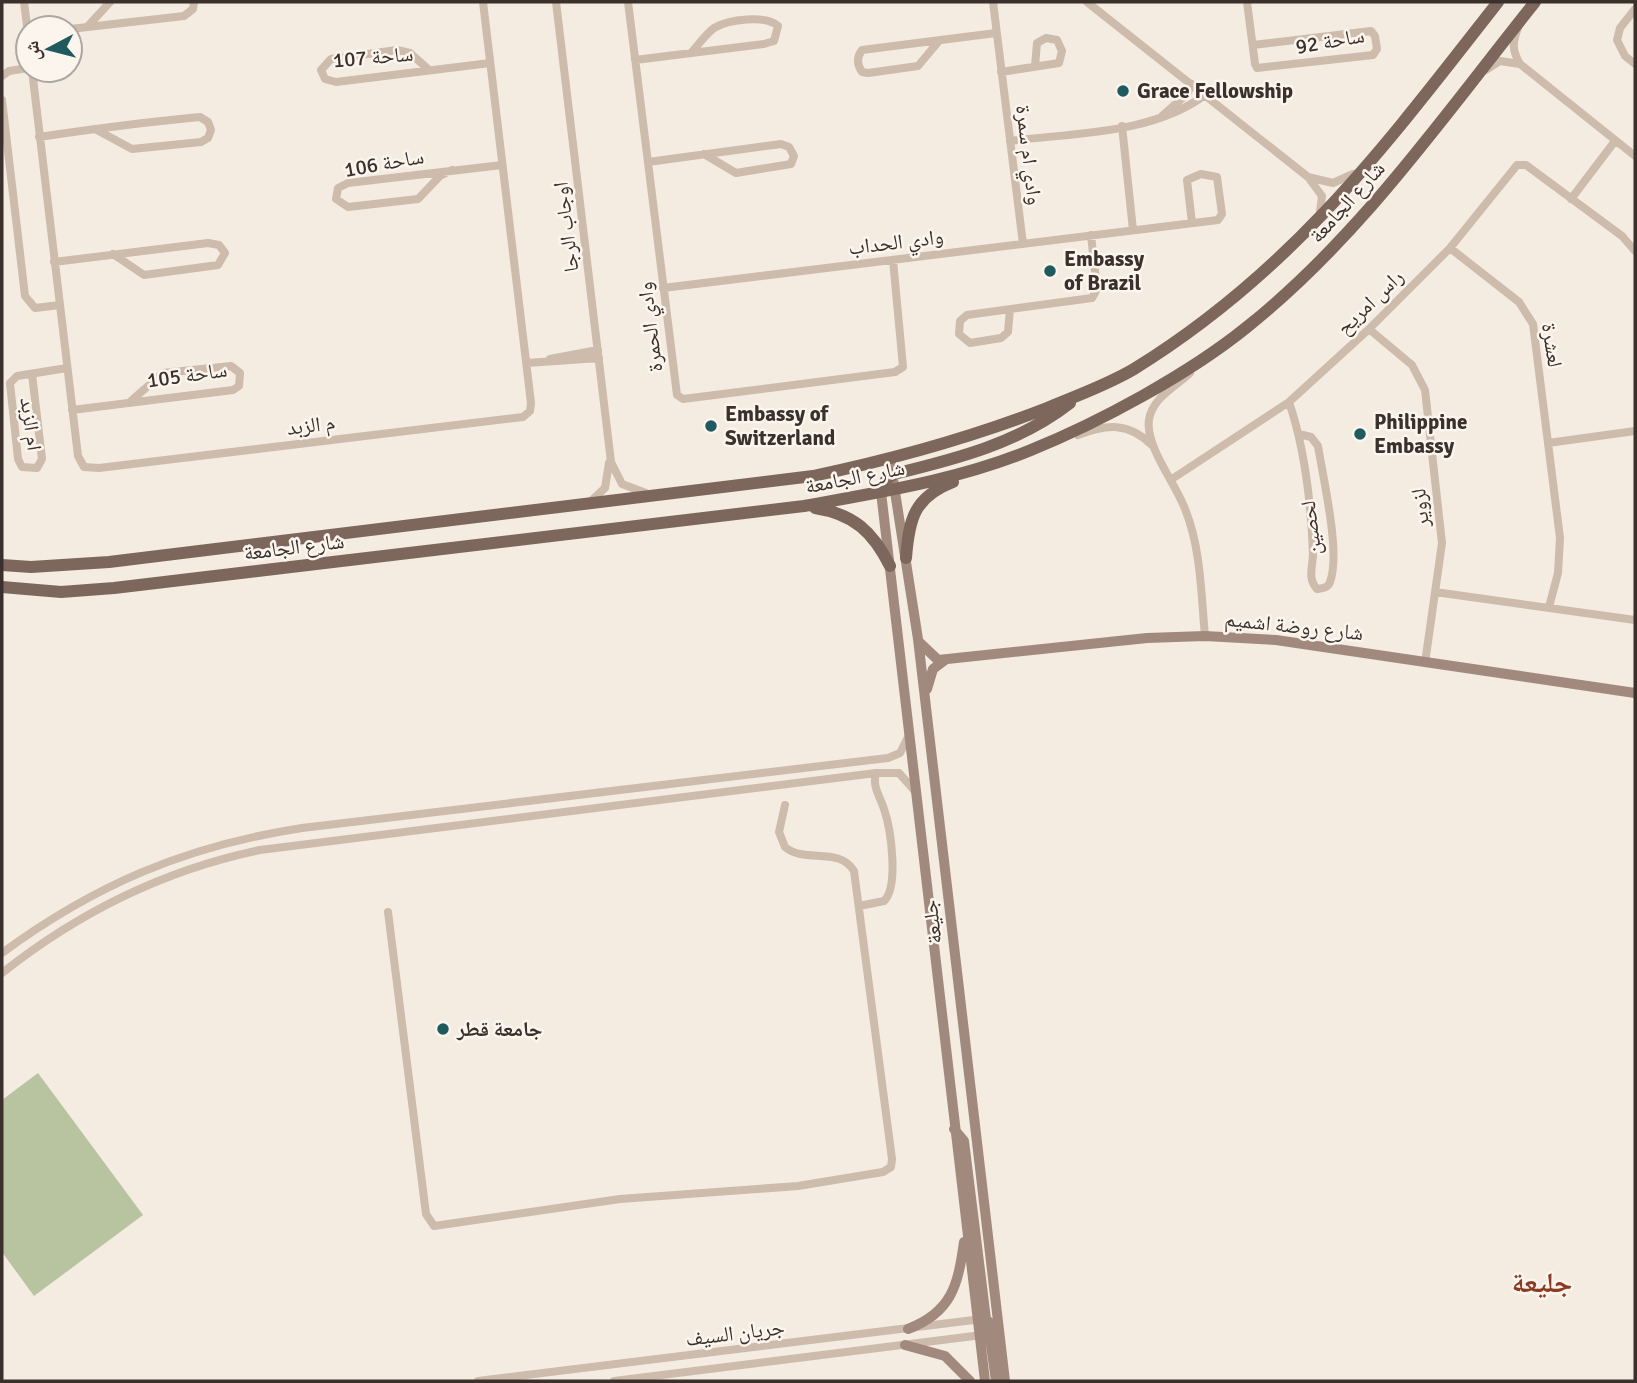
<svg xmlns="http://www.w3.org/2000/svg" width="1637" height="1383" font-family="Signika,'Noto Naskh Arabic',sans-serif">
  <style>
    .green { fill: #b8c4a0 }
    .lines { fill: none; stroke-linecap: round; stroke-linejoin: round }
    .street { stroke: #cdbbac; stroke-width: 8 }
    .secondary { stroke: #a18a7d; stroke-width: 10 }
    .primary { stroke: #7d675c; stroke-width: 12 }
    .poi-dot { fill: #1f5a5e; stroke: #fbf5ee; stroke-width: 2.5 }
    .labels { text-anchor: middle; stroke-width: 5; stroke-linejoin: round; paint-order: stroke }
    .street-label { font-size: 21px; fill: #3b302b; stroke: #fbf5ee }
    .poi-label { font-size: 21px; font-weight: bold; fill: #3b302b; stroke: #fbf5ee; text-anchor: start }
    .district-label { font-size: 28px; font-weight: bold; fill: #8c3b22; stroke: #fbf5ee }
  </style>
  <rect width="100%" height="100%" fill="#f4ebe1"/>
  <path class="green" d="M38 1073 143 1215 34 1296 2 1252V1100Z"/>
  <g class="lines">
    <path class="street" d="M24 2 28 34
      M556 2 611 462 622 484 646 493
      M628 2 677 395 683 399 895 372 903 367 893 260
      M993 2 1023 244
      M1087 2 1308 177 1322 196 1320 212
      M1247 2 1255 64 1257 68 1373 55 1377 49 1375 36 1371 31 1253 45
      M1635 9 1620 28 1617 40 1625 56 1635 64
      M88 26 110 2
      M1518 28C1512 43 1512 50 1520 64L1635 156
      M70 29 184 16 193 9 194 2
      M939 41 918 66 868 73 862 72C857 65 856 58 862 50L996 33
      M635 60 764 44 774 41 778 26C766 15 729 19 714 28 706 34 698 45 691 53
      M428 69 410 53 397 50 331 59 321 70 325 79 336 82 490 63
      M32 70 78 456 84 467 99 468 523 417 530 411 531 403 483 2
      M1486 70 1500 61 1520 64
      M1001 72 1059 63 1062 51 1057 40 1046 38 1037 43 1035 66
      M2 76 9 71 28 68
      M2 100 25 296 35 308 60 305
      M1162 116 1187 94 1192 84
      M1122 126 1133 230
      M39 137C93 129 146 122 200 117L208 122 211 130 208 138 201 142 132 149 95 129
      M1010 141C1072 133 1155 134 1206 94
      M648 162 781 144 789 147 794 156 791 164 736 173 704 154
      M452 170 440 176 418 199 348 207 336 199 338 188 348 183 502 165
      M1308 177 1333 183 1353 174
      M1571 199 1615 141
      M1450 248 1519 302 1533 324 1560 538 1558 573 1549 607
      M54 262 208 243 219 245 225 253 218 265 144 275 113 254
      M663 288 1218 220 1222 214 1217 177 1201 174 1187 180 1192 223
      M1010 309 1008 332 1001 338 970 343 959 334 960 321 967 315 1092 298 1097 289 1091 235
      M1369 329 1412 365 1425 390 1442 543 1425 663
      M550 359 598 350
      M527 363 599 358
      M1190 373C1175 387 1152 398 1149 420 1145 446 1176 484 1185 509 1201 548 1201 594 1205 636
      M32 374 42 459 37 468 22 467 18 459 10 383 17 376 67 368
      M1289 402C1305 449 1311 504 1313 553 1313 567 1307 578 1317 589 1323 588 1328 588 1330 582 1341 553 1323 478 1318 446L1311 437 1299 434
      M72 410 233 390 239 386 240 373 231 366 163 373 132 400
      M1078 435C1107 424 1128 422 1152 445
      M1548 443 1635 431
      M1172 479 1289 402 1369 329 1450 248 1517 165H1526L1622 236 1635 251
      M590 502 605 488 609 463
      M1435 592 1635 620
      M859 906 884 901C899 887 891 829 884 809 880 796 872 787 876 773
      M388 912 426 1214 434 1226 620 1199 798 1186 883 1172 891 1167 892 1159 854 871C839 846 805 864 785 847L779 832 785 805
      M2 953C96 884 186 846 302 828L888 758 900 753 909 735
      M2 973C79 912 164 870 260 850L876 773H899L914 790
      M478 1381 982 1319
      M614 1381 982 1335"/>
    <path class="secondary" d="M890 460 918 639 1005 1381
      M881 492 985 1381
      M919 642 938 660 1147 638 1205 636 1276 640 1635 693
      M927 689 933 669 945 660
      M954 1129 964 1141 986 1319 999 1333
      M986 1325 989 1331 996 1381
      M908 1329C952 1312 958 1285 964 1242
      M905 1345 945 1356 970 1381"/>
    <path class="primary" d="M881 492 886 480 894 474C956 459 1019 443 1070 403
      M815 508C854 514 873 532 890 566
      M906 558C909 519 914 497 953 482
      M2 565 31 567 109 562 813 476C894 459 970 438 1047 408 1076 396 1107 385 1134 369 1293 271 1386 145 1498 2
      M2 587 61 592 114 588 804 506C880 492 958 480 1031 450 1100 422 1189 374 1247 327 1361 236 1445 114 1535 2"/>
  </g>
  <g class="poi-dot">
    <circle cx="1123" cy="91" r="7"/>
    <circle cx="1050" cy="271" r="7"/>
    <circle cx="711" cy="426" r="7"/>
    <circle cx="1360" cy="434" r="7"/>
    <circle cx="443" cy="1029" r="7"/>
  </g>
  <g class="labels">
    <g class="street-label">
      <text transform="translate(1330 41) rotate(-10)" y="7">ساحة 92</text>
      <text transform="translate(373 57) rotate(-5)" y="7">ساحة 107</text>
      <text transform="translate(1029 155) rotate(83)" y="7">وادي ام سمرة</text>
      <text transform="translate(384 163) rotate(-10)" y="7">ساحة 106</text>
      <text transform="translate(1347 202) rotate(-48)" y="7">شارع الجامعة</text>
      <text transform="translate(566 227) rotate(-97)" y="7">اوجاب الرجا</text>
      <text transform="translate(896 242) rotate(-7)" y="7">وادي الحداب</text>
      <text transform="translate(1370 302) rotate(-44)" y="7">راس امريح</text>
      <text transform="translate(650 327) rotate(-97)" y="7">وادي الحمرة</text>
      <text transform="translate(1552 345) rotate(81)" y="7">لعشرة</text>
      <text transform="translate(187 375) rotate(-8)" y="7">ساحة 105</text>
      <text transform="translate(31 424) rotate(82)" y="7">ام الزبد</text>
      <text transform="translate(311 425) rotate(-7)" y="7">م الزبد</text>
      <text transform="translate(855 477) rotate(-11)" y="7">شارع الجامعة</text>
      <text transform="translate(1420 508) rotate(-96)" y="7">لزوير</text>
      <text transform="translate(1311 528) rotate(-97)" y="7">لحصين</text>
      <text transform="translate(294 547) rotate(-7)" y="7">شارع الجامعة</text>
      <text transform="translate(1294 626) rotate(6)" y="7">شارع روضة اشميم</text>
      <text transform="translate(932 922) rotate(-97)" y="7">جليعة</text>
      <text transform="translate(735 1333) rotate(-7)" y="7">جريان السيف</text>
    </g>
    <g class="poi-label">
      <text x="1137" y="98">Grace Fellowship</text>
      <text x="1064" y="266">Embassy<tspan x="1064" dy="24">of Brazil</tspan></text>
      <text x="725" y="421">Embassy of<tspan x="725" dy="24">Switzerland</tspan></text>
      <text x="1374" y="429">Philippine<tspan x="1374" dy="24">Embassy</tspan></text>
      <text x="457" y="1036">جامعة قطر</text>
    </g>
    <g class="district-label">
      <text x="1542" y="1292">جليعة</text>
    </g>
  </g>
  <rect width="1637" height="1383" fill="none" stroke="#3b302b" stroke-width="7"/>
  <g transform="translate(49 49) rotate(263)"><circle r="33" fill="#fbf5ee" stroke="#aea6a0" stroke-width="2"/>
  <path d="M0-5L12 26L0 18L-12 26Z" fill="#1f5a5e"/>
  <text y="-10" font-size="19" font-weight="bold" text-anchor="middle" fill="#3b302b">ش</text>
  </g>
</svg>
